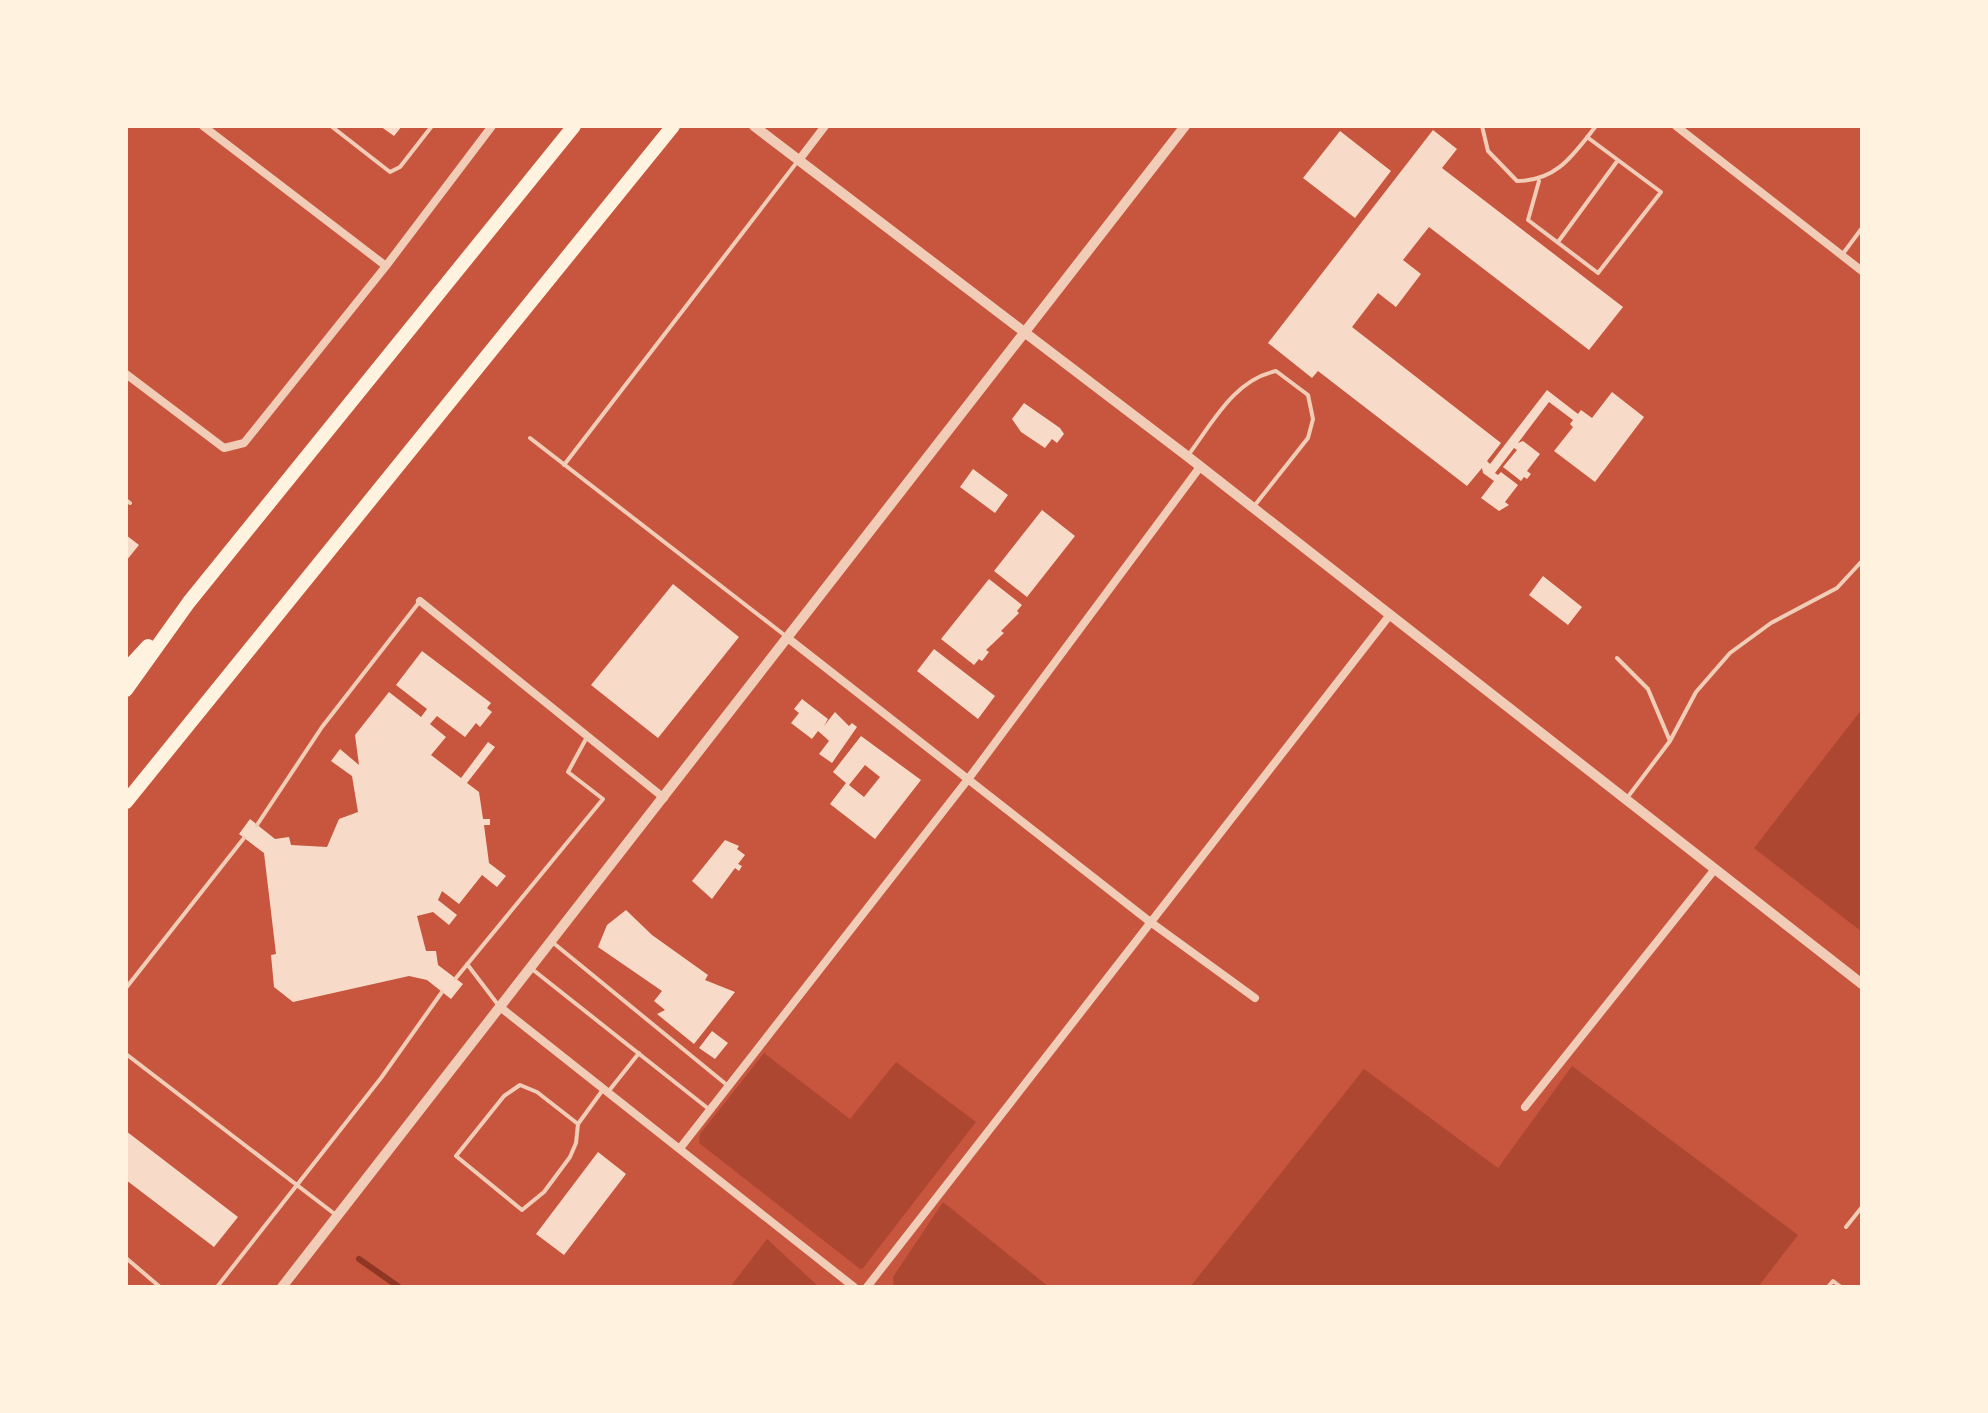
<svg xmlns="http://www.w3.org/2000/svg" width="1988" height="1413" font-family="Karla,sans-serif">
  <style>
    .green { fill: #ae4732 }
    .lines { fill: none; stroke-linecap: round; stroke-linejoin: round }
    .stream { stroke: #8f3625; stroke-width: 6 }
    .building { fill: #f7dbc8; fill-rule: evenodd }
    .service { stroke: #f1ccb7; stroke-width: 4 }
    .minor { stroke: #f1ccb7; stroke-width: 8 }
    .tertiary { stroke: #f1ccb7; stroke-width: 10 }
    .motorway { stroke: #fff3e0; stroke-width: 14 }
  </style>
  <rect width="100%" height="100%" fill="#c8553d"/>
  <path class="green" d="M1862 709V932L1754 848Z
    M764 1053 850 1119 896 1062 976 1122 863 1268 860 1269 699 1143 700 1134Z
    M1572 1066 1798 1235 1758 1287H1190L1364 1069 1498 1168Z
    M943 1202 1049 1287H894L893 1277Z
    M767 1239 819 1287H730Z"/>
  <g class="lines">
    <path class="stream" d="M359 1259 399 1287"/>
  </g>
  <path class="building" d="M380 126H402L394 136Z
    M1433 130 1457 149 1442 168 1623 307 1589 350 1429 227 1403 260 1421 274 1396 307 1378 293 1352 327 1501 443 1487 461 1490 464 1547 390 1578 414 1581 410 1592 418 1612 392 1644 417 1595 482 1554 451 1573 427 1570 424 1573 420 1549 402 1518 443 1523 441 1540 454 1527 471 1531 474 1527 479 1524 477 1521 481 1503 467 1517 450 1514 448 1495 473 1498 475 1501 472 1518 485 1505 502 1509 505 1499 511 1481 498 1494 481 1483 473 1482 468 1467 486 1318 371 1312 378 1268 343Z
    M1340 131 1391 171 1355 218 1303 178Z
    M1024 403 1060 428 1064 434 1057 443 1052 439 1045 448 1021 432 1012 419Z
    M973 469 1008 495 995 513 960 487Z
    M1042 510 1075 536 1027 597 994 571Z
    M126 535 139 545 126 561Z
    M1543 576 1582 607 1568 625 1529 595Z
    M989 579 1022 605 1017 611 1019 613 1001 631 1004 633 986 650 989 652 982 661 979 659 974 665 941 639Z
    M673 584 739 637 658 738 591 685Z
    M934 649 995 696 978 719 917 671Z
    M422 651 491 703 487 708 492 712 480 727 476 723 465 737 437 716 430 724 446 737 431 755 461 778 488 742 495 747 467 783 479 792 483 819H490V825H484L489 863 506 876 497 887 482 875 459 904 442 891 438 900 457 915 449 925 433 912 417 916 426 951H436L438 965 463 984 451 999 427 980 409 976 293 1002 274 987 271 955 276 954 264 853 239 834 250 819 275 839 289 837 291 845 327 847 339 819 358 812 352 776 331 761 340 749 359 765 355 735 389 692 421 717 427 709 396 685Z
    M802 699 828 719 824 726 835 712 849 726 852 723 857 727 832 763 819 754 829 741 826 738 818 731 812 739 791 723 799 713 794 709Z
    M861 736 921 780 875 839 830 804 846 783 833 772ZM865 765 880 777 864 797 849 785Z
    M725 840 739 846 737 849 745 855 738 864 742 866 739 871 735 868 712 899 692 881Z
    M626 910 652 935 708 975 705 980 735 992 694 1044 657 1014 665 1010 654 1001 662 991 598 947 607 925Z
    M712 1031 728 1043 715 1059 699 1048Z
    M126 1131 238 1217 214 1247 126 1180Z
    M598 1152 626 1174 564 1255 536 1234Z"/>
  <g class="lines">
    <path class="service" d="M331 126 390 172 400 167 432 126
      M1482 126 1488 151 1517 181C1557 181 1573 155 1596 126
      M1539 181 1528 220 1598 273 1661 192 1587 137
      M1558 242 1618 160
      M1842 255 1862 228
      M530 438 787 637
      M1189 454C1213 422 1234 380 1276 371L1308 395 1313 419 1308 438 1255 505
      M564 465 797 162
      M126 500 130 503
      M1617 658 1648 689 1670 741
      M1627 798 1670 741 1696 692 1730 653 1771 623 1837 588 1862 561
      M257 825 322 727 420 601
      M551 941 727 1085
      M467 964 499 1006
      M532 969 710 1110
      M456 978 603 799 568 772 587 737
      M126 988 244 838
      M126 1054 336 1215
      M608 1092 639 1053
      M578 1124 537 1092 520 1085 504 1096 456 1156 522 1210 544 1192 570 1157 576 1143 578 1124 602 1091
      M1846 1227 1862 1207
      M126 1258 160 1287
      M217 1287 381 1078 442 992
      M1828 1287 1833 1281 1841 1287"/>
    <path class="minor" d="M203 126 386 266
      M1676 126 1862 271
      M799 160 825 126
      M126 374 224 448 244 443 386 266 492 126
      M420 601 664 798
      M789 639 1149 921 1255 998
      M500 1007 854 1287
      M1525 1107 1715 869
      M681 1147 969 778 1200 467
      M867 1287 1389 616"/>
    <path class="tertiary" d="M754 126 1187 456 1862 984
      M282 1287 1185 126"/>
    <path class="motorway" d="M126 670 148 646
      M126 690 189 602 574 126
      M126 802 673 126"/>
  </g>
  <rect width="1988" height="1413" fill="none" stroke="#fff3e0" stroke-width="256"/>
</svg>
